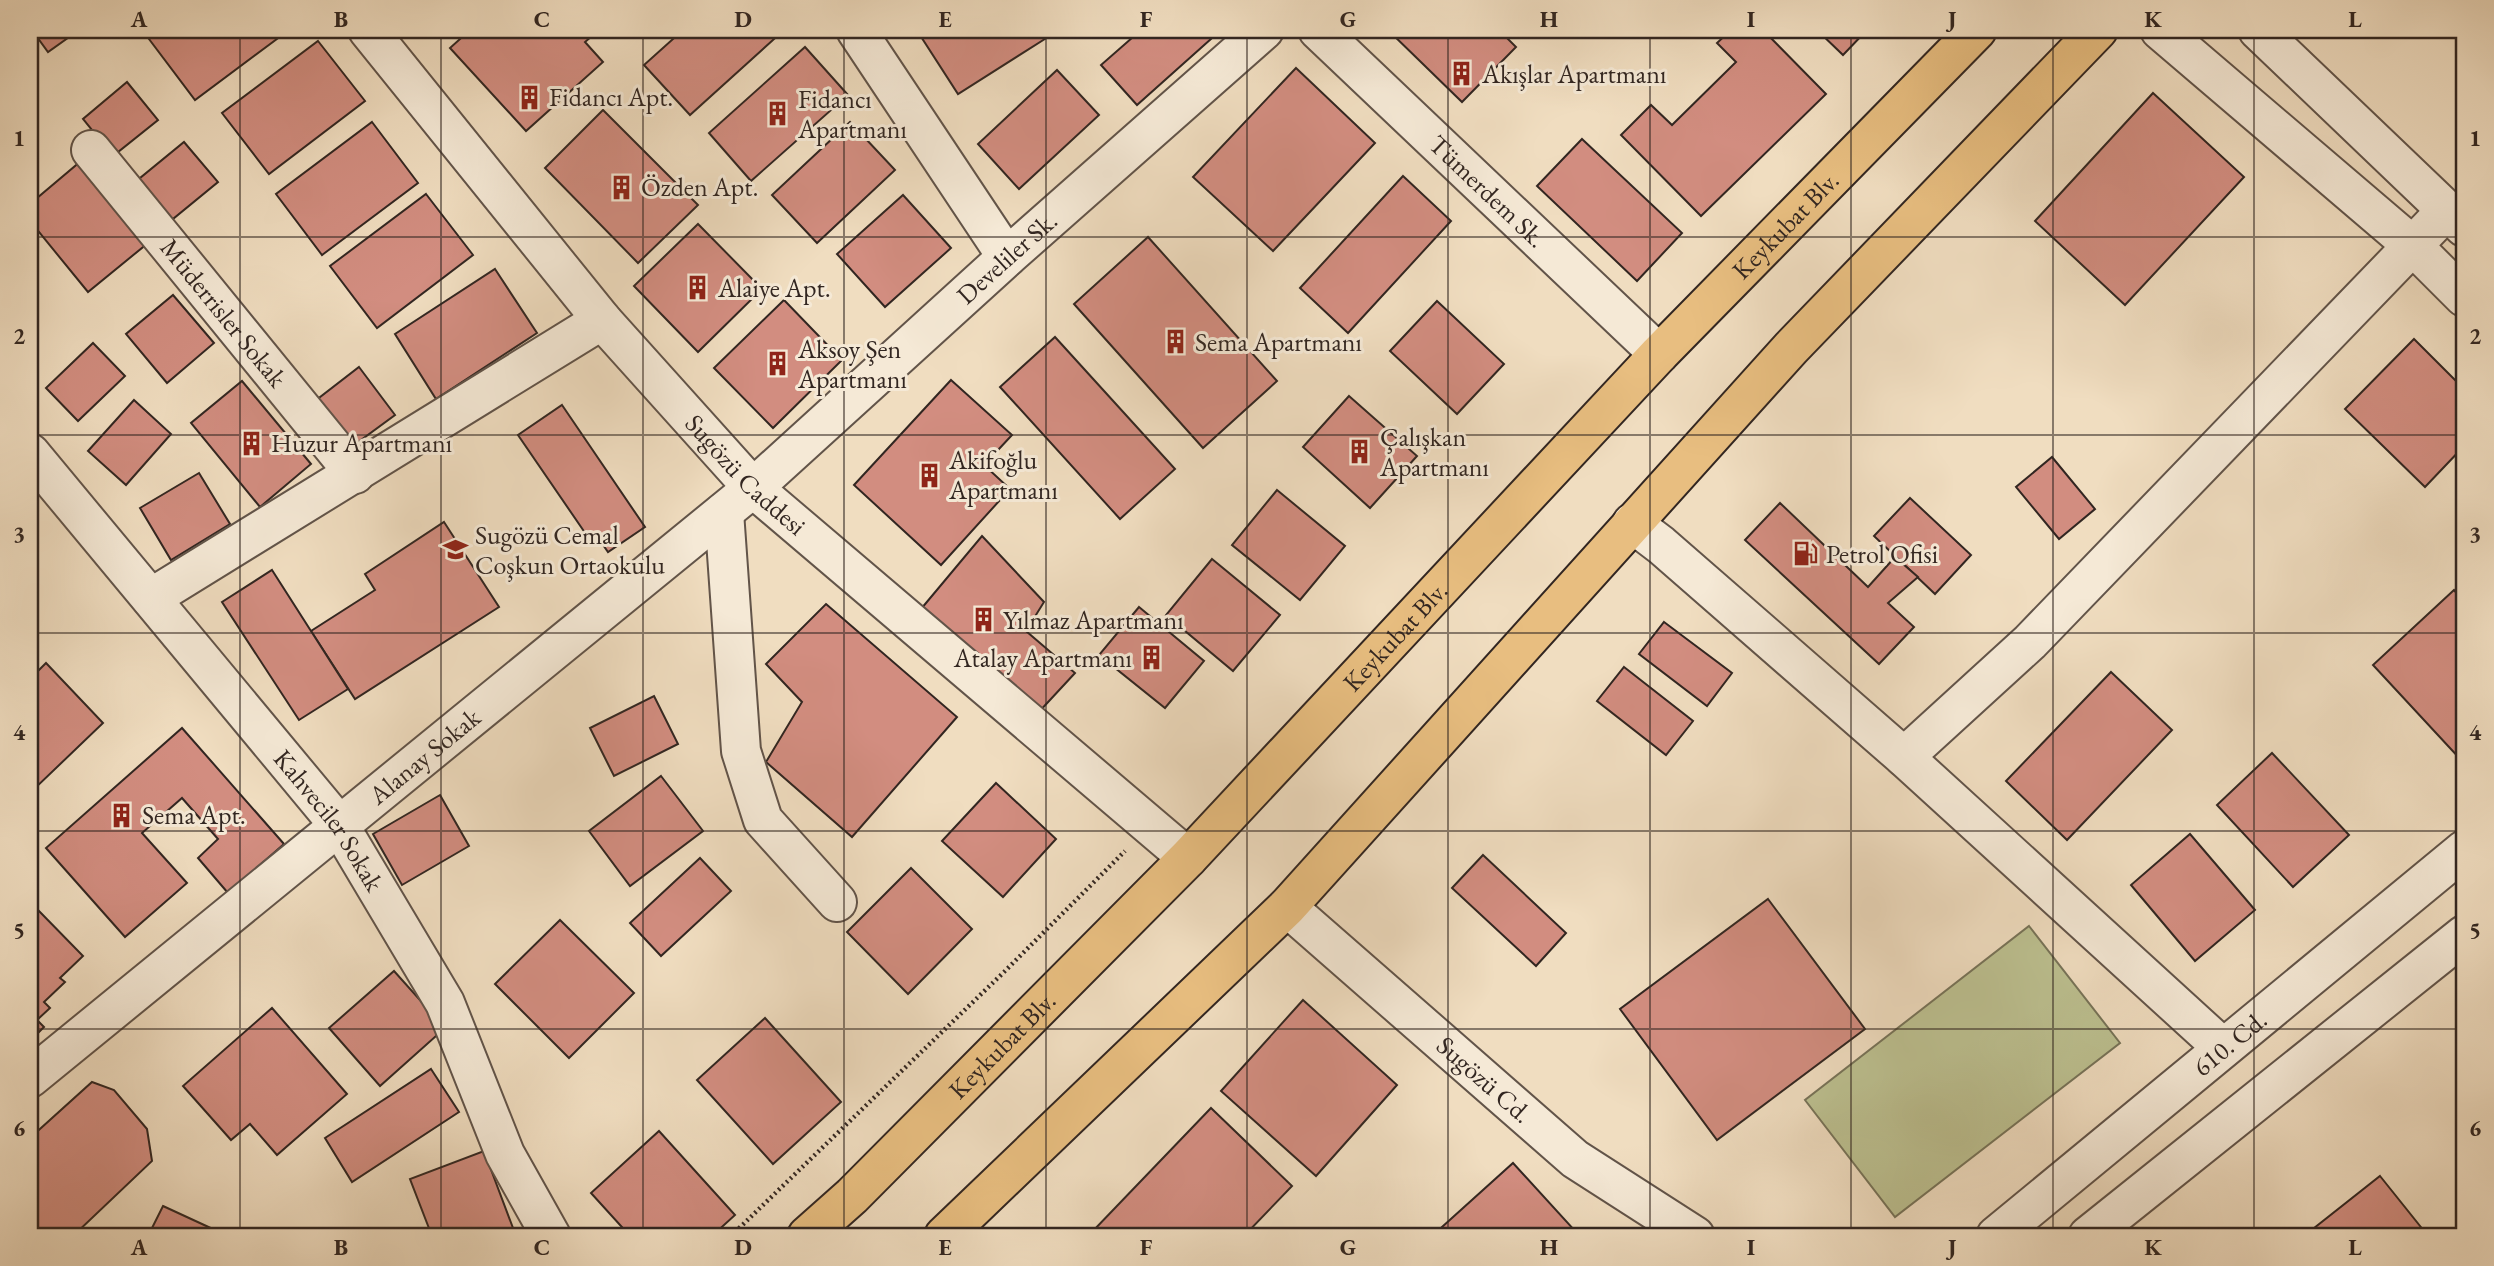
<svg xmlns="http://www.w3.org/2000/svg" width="2494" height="1266" font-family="'EB Garamond',serif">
	<rect width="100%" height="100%" fill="#f0ddc0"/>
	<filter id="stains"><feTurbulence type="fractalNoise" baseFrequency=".00286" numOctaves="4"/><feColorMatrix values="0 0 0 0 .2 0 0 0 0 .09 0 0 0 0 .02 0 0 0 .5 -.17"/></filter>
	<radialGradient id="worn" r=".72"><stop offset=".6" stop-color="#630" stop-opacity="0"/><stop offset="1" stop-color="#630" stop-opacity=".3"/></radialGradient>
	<!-- green -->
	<polygon fill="#bcc090" stroke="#777358" stroke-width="2" points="2029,926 2120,1043 1895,1217 1805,1100"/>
	<!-- building -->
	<g fill="#d28d80" stroke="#322621" stroke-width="2">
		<polygon points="32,30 79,30 48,52"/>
		<polygon points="162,30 289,30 195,100 149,39"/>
		<polygon points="470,30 599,30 585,42 603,62 526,131 450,48"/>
		<polygon points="683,30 784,30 690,115 644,65"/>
		<polygon points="921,30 1044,30 1048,37 958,94 918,32"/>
		<polygon points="1141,30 1221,30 1137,105 1101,65"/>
		<polygon points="1388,30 1499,30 1516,47 1462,102"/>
		<polygon points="1731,30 1763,30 1826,94 1701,216 1621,135 1651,105 1672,125 1736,62 1717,43"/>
		<polygon points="1817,30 1867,30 1843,55"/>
		<polygon points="318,41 365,101 269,174 222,113"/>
		<polygon points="805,47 848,95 751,181 709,133"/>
		<polygon points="1296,68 1375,143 1273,251 1193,177"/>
		<polygon points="1057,70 1099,115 1019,189 978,144"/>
		<polygon points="127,82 158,120 113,156 83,119"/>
		<polygon points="2153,93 2244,177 2125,305 2035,221"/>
		<polygon points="603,110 698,205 638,263 545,168"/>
		<polygon points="372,122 418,183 322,255 276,194"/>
		<polygon points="850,122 895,170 817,243 772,195"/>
		<polygon points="1582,139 1682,233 1637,281 1537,186"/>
		<polygon points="184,142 218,182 168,223 134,183"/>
		<polygon points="81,161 148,243 88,292 30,221 30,204"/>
		<polygon points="1403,176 1451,221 1348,333 1300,288"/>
		<polygon points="426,194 473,255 377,328 330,266"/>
		<polygon points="903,195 951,248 885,307 837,254"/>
		<polygon points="698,224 762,289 698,352 634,286"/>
		<polygon points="1148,237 1277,381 1203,448 1074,304"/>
		<polygon points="495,269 537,333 436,399 395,334"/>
		<polygon points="173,295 214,343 167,383 126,334"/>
		<polygon points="784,300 842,360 773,428 714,368"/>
		<polygon points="1437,301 1504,364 1457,414 1390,351"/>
		<polygon points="1055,337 1175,469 1120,519 1000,387"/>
		<polygon points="2414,339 2464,389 2464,446 2425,487 2345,409"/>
		<polygon points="93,343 125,376 78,421 46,388"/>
		<polygon points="359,367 395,415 350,448 315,401"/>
		<polygon points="951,380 1012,435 984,465 1010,489 941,565 854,485"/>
		<polygon points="242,381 311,464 260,507 191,423"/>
		<polygon points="1349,396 1417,456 1370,508 1303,447"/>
		<polygon points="134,400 171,434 126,485 88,451"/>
		<polygon points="562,405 645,527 608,552 599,539 592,543 518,435"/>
		<polygon points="2052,457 2095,509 2059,539 2016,487"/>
		<polygon points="199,473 230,524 171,560 140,508"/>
		<polygon points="1277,490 1345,546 1300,600 1232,545"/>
		<polygon points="1910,498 1971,555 1935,594 1874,536"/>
		<polygon points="1780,503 1868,587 1895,557 1918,577 1888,603 1914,627 1879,664 1745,540"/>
		<polygon points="444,522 499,607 355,699 311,631 375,590 365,574"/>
		<polygon points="982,536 1044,602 1026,631 1075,673 1037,714 921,609"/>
		<polygon points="1212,559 1280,615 1233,671 1166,615"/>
		<polygon points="272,570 348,689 299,720 222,602"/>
		<polygon points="2454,590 2464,602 2464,759 2462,761 2373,665"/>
		<polygon points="826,604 957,717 852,837 766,762 802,702 766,664"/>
		<polygon points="1139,607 1204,661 1165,708 1099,655"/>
		<polygon points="1664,622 1732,673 1707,706 1639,654"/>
		<polygon points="46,663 103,723 30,793 30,679"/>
		<polygon points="1624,667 1693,721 1666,755 1597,701"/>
		<polygon points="2111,672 2172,730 2067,840 2006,781"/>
		<polygon points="654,696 678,744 614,776 590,728"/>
		<polygon points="182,728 284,844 228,893 198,858 218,839 182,798 142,833 187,883 125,937 46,848"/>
		<polygon points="2272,753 2349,835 2293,887 2217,805"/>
		<polygon points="661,776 703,831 630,886 589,831"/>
		<polygon points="996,783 1056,839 1003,897 942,841"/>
		<polygon points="440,795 469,846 402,885 373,834"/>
		<polygon points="2190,834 2255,910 2195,961 2131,885"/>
		<polygon points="1483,855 1566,933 1536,966 1452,888"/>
		<polygon points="700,858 731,891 661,956 630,923"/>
		<polygon points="911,868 972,929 908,994 847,932"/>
		<polygon points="1768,899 1865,1029 1717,1140 1620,1009"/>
		<polygon points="38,910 83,956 60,978 65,982 44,1002 50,1008 37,1020 44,1027 30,1041 30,918"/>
		<polygon points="560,920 634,993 569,1058 495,984"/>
		<polygon points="394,971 445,1028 380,1086 329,1028"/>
		<polygon points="1303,1000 1397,1085 1316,1176 1221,1091"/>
		<polygon points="272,1008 347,1094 277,1155 250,1124 231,1140 183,1086"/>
		<polygon points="765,1018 841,1102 773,1164 697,1080"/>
		<polygon points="431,1069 459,1112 352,1182 325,1138"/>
		<polygon points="92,1082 114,1090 147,1129 152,1161 73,1236 30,1236 30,1138"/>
		<polygon points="1211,1108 1292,1186 1244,1236 1094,1236 1091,1233"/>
		<polygon points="659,1131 735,1215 712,1236 630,1236 591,1193"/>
		<polygon points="484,1151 516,1236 432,1236 410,1179"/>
		<polygon points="1513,1163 1577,1233 1573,1236 1432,1236"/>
		<polygon points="2380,1176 2428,1236 2304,1236"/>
		<polygon points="163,1206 228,1236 148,1236"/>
	</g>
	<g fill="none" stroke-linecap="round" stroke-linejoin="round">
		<defs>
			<g id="minor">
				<polyline points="856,30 1007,257"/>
				<path id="s1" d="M1318 30 1659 354"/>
				<polyline points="2160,30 2413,246 2464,297"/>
				<polyline points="2258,30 2464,227"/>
				<path id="s2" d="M91 150 355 474"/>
				<path id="s3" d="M30 453 339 825 445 1003 505 1154 551 1236"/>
				<polyline points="724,512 741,751 763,820 837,902"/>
				<polyline points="1632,523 1661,545 1904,757 2223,1048"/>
				<polyline points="151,598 602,320"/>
				<polyline points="1904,757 2030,642 2446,211"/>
				<path id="s4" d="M1287 907 1575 1159 1695 1236"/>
				<path id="s5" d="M30 1078 753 488 1007 257 1264 30"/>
				<path id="s6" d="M1996 1236 2464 850"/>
				<polyline points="2088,1236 2464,935"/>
			</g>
			<g id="tertiary">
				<path id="s7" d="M368 30 602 320 753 488 1188 858"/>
			</g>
			<g id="trunk">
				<path id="s8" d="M807 1236 852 1196 1188 858 1659 354 1977 30"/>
				<polyline points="944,1236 1287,907 1791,348 2098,30"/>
			</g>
		</defs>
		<!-- minor casing -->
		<use href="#minor" stroke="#625449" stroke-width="42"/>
		<!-- tertiary casing -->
		<use href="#tertiary" stroke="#625449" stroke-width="42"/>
		<!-- trunk casing -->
		<use href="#trunk" stroke="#322621" stroke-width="42"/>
		<!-- path -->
		<polyline stroke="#322621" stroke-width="4.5" stroke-dasharray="2 3.5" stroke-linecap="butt" points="731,1236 1004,972 1125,851"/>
		<!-- minor -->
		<use href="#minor" stroke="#f5e9d6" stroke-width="38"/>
		<!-- tertiary -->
		<use href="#tertiary" stroke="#f5e9d6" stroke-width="38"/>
		<!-- trunk -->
		<use href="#trunk" stroke="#e8be80" stroke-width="38"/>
	</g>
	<!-- grid -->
	<path fill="none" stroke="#322621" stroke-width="2" stroke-opacity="0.55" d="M240 30V1236M441 30V1236M643 30V1236M844 30V1236M1046 30V1236M1247 30V1236M1448 30V1236M1650 30V1236M1851 30V1236M2053 30V1236M2254 30V1236M30 237H2464M30 435H2464M30 633H2464M30 831H2464M30 1029H2464"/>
	<!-- icons -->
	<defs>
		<symbol id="building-bare" viewBox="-9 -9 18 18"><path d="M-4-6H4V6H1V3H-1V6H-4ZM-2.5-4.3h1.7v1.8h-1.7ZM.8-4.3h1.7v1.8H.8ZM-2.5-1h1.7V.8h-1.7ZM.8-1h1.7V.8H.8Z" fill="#8f2418" stroke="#f5e9d6" stroke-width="2.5" paint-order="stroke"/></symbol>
		<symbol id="school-bare" viewBox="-9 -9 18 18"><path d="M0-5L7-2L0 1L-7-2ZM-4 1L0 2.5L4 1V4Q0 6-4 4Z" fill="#8f2418" stroke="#f5e9d6" stroke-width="2.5" paint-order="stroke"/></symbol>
		<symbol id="fuel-bare" viewBox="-9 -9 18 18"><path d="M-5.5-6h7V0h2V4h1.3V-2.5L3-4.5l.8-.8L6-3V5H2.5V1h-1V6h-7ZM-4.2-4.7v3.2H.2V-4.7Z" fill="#8f2418" stroke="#f5e9d6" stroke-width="2.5" paint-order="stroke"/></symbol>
	</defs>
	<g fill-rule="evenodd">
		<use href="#building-bare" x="1444" y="56" width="35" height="35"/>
		<use href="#building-bare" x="512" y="80" width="35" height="35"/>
		<use href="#building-bare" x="760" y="96" width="35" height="35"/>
		<use href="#building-bare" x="604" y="170" width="35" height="35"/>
		<use href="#building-bare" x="680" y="270" width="35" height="35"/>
		<use href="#building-bare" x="1158" y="324" width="35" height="35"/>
		<use href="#building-bare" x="760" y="346" width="35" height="35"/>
		<use href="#building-bare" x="234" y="426" width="35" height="35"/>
		<use href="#building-bare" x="1342" y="434" width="35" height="35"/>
		<use href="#building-bare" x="912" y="458" width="35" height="35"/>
		<use href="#school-bare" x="438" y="532" width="35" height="35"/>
		<use href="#fuel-bare" x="1788" y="536" width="35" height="35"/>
		<use href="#building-bare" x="966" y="602" width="35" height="35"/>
		<use href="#building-bare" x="1134" y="640" width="35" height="35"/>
		<use href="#building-bare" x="104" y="798" width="35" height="35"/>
	</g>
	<g text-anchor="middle" stroke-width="6" stroke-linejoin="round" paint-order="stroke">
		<!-- poi labels -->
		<g font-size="26" fill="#322621" stroke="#f5e9d6" text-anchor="start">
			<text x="1482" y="83">Akışlar Apartmanı</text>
			<text x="549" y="106">Fidancı Apt.</text>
			<text x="798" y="108">Fidancı<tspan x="798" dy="30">Apartmanı</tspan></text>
			<text x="641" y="196">Özden Apt.</text>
			<text x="718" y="297">Alaiye Apt.</text>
			<text x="1195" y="351">Sema Apartmanı</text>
			<text x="798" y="358">Aksoy Şen<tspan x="798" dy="30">Apartmanı</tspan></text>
			<text x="1380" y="446">Çalışkan<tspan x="1380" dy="30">Apartmanı</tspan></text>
			<text x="271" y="452">Huzur Apartmanı</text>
			<text x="949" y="469">Akifoğlu<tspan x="949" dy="30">Apartmanı</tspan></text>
			<text x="475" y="544">Sugözü Cemal<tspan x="475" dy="30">Coşkun Ortaokulu</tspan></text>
			<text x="1826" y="563">Petrol Ofisi</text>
			<text x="1003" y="629">Yılmaz Apartmanı</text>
			<text x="1132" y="667" text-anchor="end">Atalay Apartmanı</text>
			<text x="142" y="824">Sema Apt.</text>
		</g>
		<!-- street labels -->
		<g font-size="26" fill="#322621" stroke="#f5e9d6">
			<text dy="9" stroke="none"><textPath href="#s1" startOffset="234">Tümerdem Sk.</textPath></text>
			<text dy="9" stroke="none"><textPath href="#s8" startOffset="1407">Keykubat Blv.</textPath></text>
			<text dy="9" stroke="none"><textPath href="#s5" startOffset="1276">Develiler Sk.</textPath></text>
			<text dy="9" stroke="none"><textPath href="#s2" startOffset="210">Müderrisler Sokak</textPath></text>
			<text dy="9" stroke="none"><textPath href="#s7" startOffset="584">Sugözü Caddesi</textPath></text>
			<text dy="9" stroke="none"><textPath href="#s8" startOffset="840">Keykubat Blv.</textPath></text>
			<text dy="9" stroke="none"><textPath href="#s5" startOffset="509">Alanay Sokak</textPath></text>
			<text dy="9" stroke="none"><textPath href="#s3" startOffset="474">Kahveciler Sokak</textPath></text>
			<text dy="9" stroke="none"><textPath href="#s6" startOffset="303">610. Cd.</textPath></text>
			<text dy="9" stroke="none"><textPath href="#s8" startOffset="273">Keykubat Blv.</textPath></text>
			<text dy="9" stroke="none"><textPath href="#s4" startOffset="262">Sugözü Cd.</textPath></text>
		</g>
	</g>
	<!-- margin -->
	<rect width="2494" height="1266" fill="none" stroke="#f0ddc0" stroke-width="77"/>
	<rect x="38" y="38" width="2418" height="1190" fill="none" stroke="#322621" stroke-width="2.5"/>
	<g font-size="23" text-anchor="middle" font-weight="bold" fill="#322621">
		<text x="139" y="27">A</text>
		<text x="341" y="27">B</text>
		<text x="542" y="27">C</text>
		<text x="743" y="27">D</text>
		<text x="945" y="27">E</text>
		<text x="1146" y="27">F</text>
		<text x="1348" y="27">G</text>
		<text x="1549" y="27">H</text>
		<text x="1751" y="27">I</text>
		<text x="1952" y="27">J</text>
		<text x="2153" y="27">K</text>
		<text x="2355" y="27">L</text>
		<text x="19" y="146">1</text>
		<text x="2475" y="146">1</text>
		<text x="19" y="344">2</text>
		<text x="2475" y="344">2</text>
		<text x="19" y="542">3</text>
		<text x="2475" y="542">3</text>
		<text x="19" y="740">4</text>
		<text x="2475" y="740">4</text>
		<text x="19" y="938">5</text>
		<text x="2475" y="938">5</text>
		<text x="19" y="1136">6</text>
		<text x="2475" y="1136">6</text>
		<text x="139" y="1255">A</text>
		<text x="341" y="1255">B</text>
		<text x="542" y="1255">C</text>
		<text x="743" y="1255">D</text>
		<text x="945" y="1255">E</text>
		<text x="1146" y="1255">F</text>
		<text x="1348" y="1255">G</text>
		<text x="1549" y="1255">H</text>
		<text x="1751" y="1255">I</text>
		<text x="1952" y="1255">J</text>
		<text x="2153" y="1255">K</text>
		<text x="2355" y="1255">L</text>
	</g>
	<rect width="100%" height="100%" filter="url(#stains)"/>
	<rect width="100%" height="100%" fill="url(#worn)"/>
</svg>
